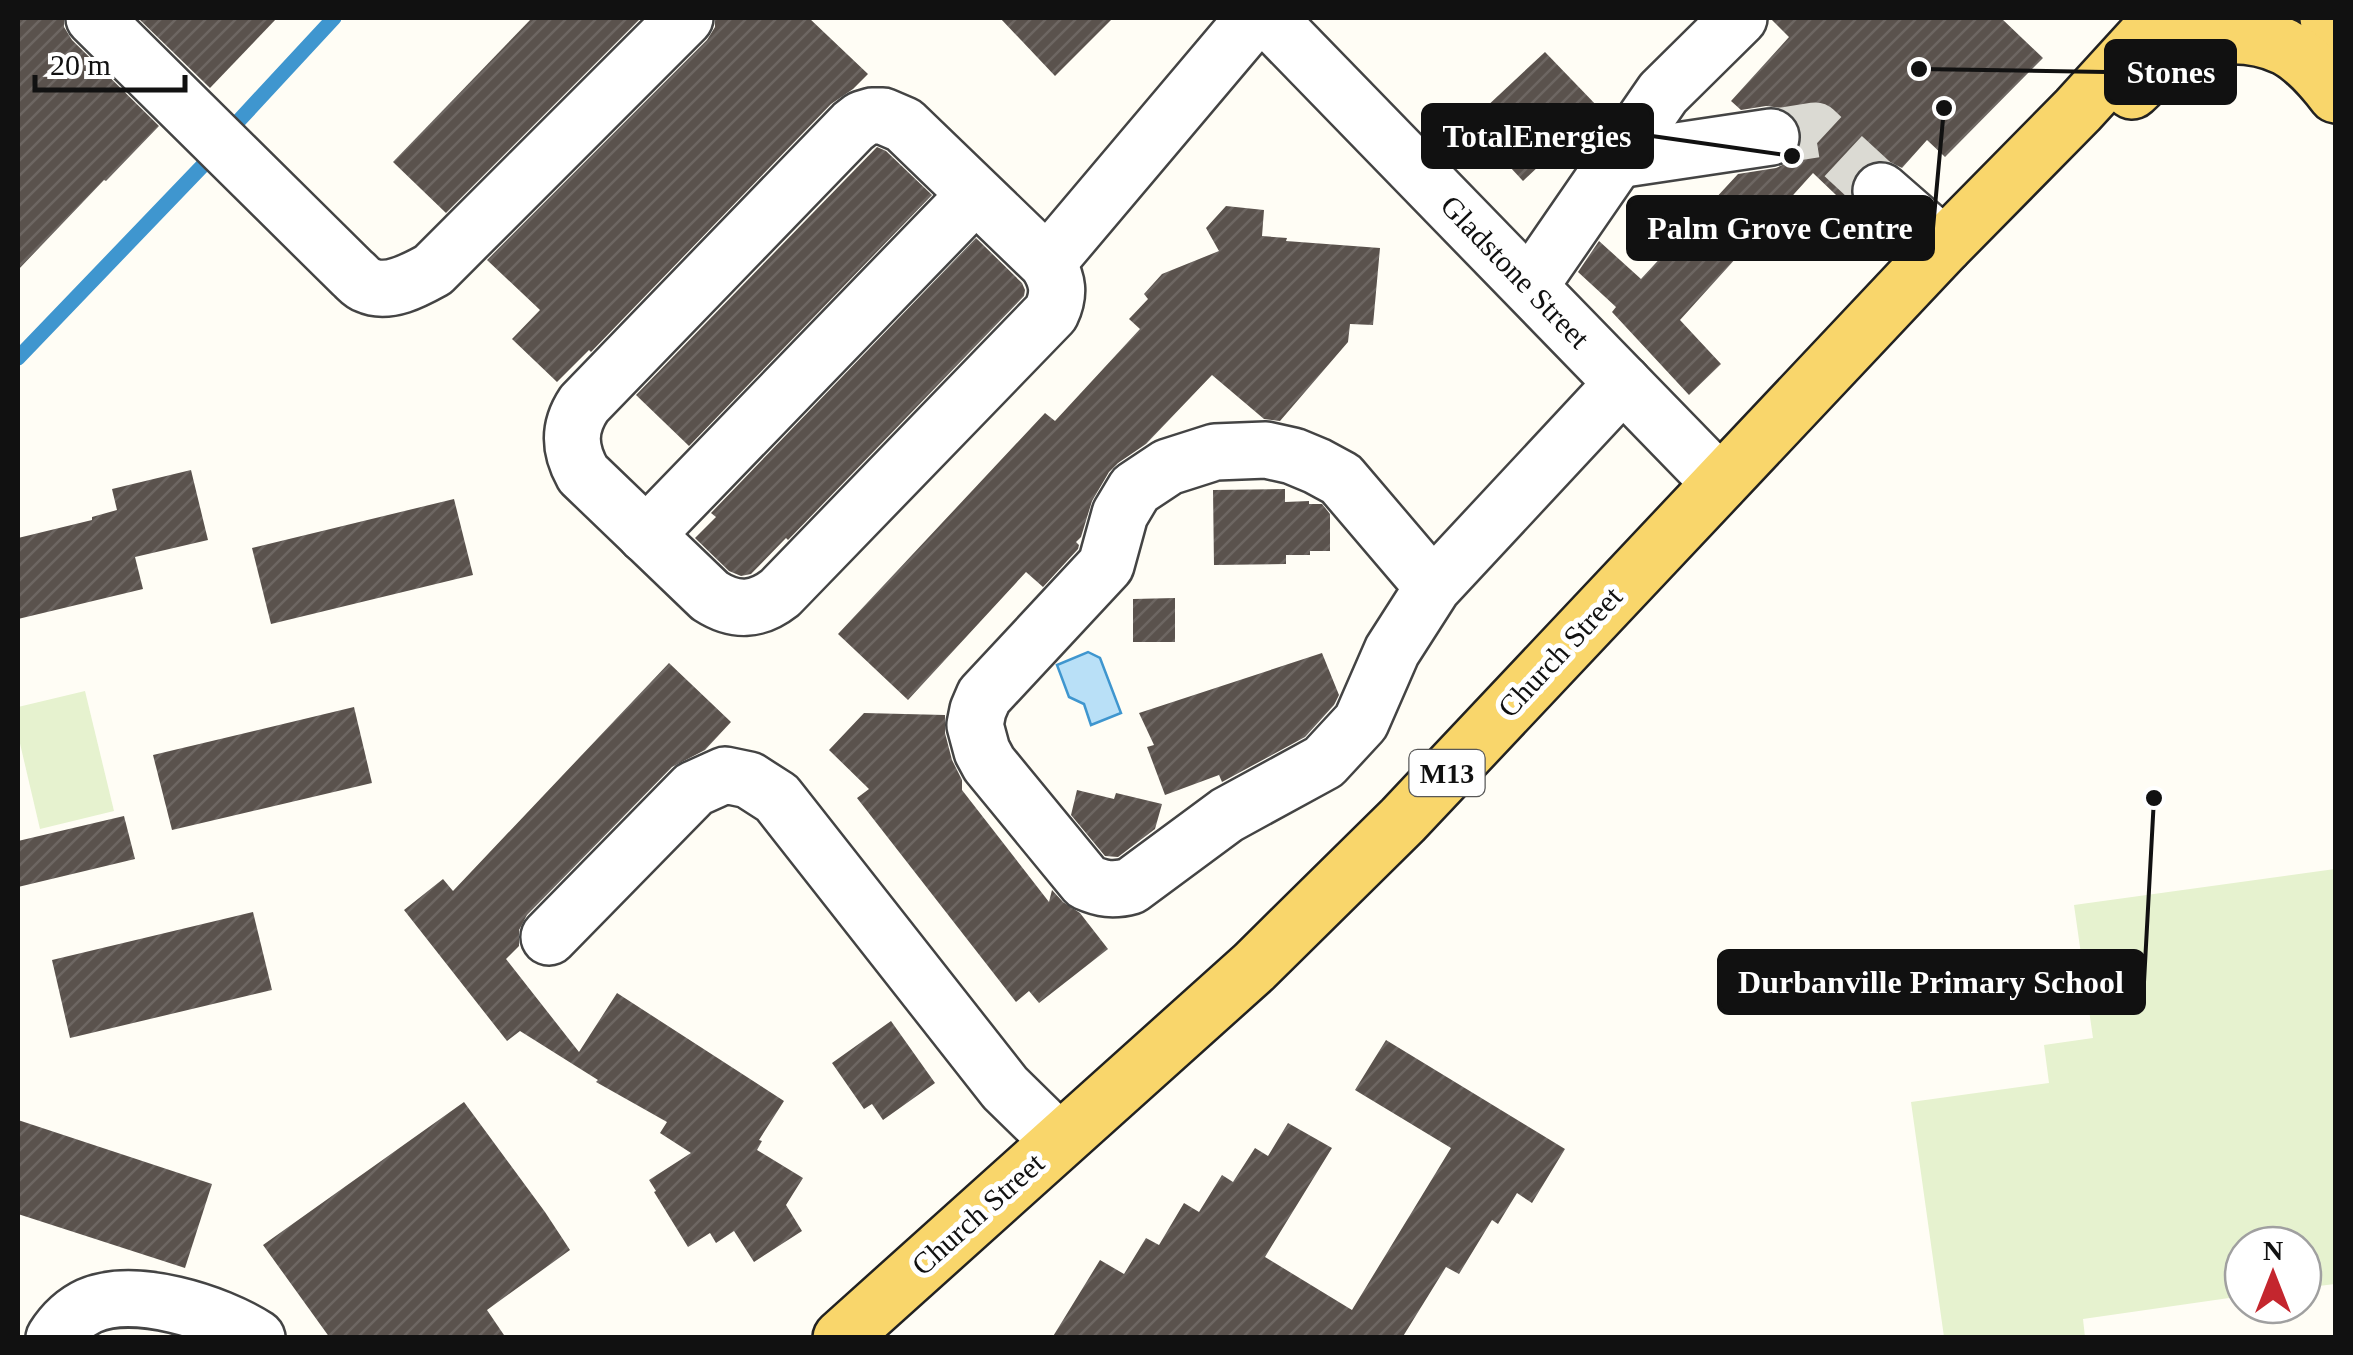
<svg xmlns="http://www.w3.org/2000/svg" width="2353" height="1355" font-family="Georgia,serif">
	<defs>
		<pattern id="building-hatch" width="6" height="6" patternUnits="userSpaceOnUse" patternTransform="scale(2.5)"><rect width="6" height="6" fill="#5a524d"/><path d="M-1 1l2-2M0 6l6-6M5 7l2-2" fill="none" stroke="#6d6662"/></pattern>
	</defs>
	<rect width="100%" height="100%" fill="#fffdf5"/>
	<!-- pitch -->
	<g fill="#e6f2cf">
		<polygon points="85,691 114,811 40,829 18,735 18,707"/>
		<polygon points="2335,869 2335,1284 2303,1288 2303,1245 2243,1245 2243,1296 2083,1319 2085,1337 1944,1337 1911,1102 2049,1083 2044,1045 2093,1038 2074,905"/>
	</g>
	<!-- water -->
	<polygon fill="#b9e0f7" stroke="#3f96cf" stroke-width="2.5" points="1088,652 1100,658 1121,713 1091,725 1084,704 1069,697 1057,665"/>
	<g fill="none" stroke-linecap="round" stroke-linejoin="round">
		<!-- stream -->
		<g stroke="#3f96cf" stroke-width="15">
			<polyline points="232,128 334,18"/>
			<polyline points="18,358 211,157"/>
		</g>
	</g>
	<!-- building -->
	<g fill="url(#building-hatch)">
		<polygon points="18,18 64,18 64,27 72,40 159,126 106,181 104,180 18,270"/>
		<polygon points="138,18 277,18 210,88"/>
		<polygon points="532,18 641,18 446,213 393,162"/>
		<polygon points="715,18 809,18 868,74 853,89 831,104 591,352 589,350 557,382 512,339 540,310 487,260 707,40 715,27"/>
		<polygon points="1000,18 1113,18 1055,76"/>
		<polygon points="1770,18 2001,18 2043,58 1945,157 1927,140 1902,168 1886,160 1870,162 1858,170 1850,186 1851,200 1860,214 1858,216 1813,173 1680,320 1721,364 1689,395 1612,312 1616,307 1578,272 1599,241 1641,279 1738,174 1776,168 1791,161 1800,149 1802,133 1795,117 1782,108 1766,106 1741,110 1731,101 1789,37"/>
		<polygon points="1545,52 1600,109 1523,181 1469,123"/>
		<polygon points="877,147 886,151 932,195 689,446 636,395"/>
		<polygon points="1226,206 1264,210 1262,236 1287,238 1286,241 1380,248 1373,325 1350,324 1348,342 1280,421 1264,419 1212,375 1146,444 1118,463 1109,472 1092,501 1081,537 1076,542 1079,545 1078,549 1043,587 1026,572 908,700 838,634 1045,413 1055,421 1140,329 1129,319 1148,299 1144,294 1162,274 1219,251 1206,228"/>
		<polygon points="976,238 1022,283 1025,290 1024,296 788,540 786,538 751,574 741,576 729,571 695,538 716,517 711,513"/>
		<polygon points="191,470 208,540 135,557 143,589 18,619 18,538 92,520 92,517 117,510 112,489"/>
		<polygon points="1285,489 1285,502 1309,501 1309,504 1322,504 1330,514 1330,551 1310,551 1310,555 1286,555 1286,564 1214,565 1213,490"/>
		<polygon points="454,499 473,575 271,624 252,548"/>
		<polygon points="1175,598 1175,642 1133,642 1133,599"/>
		<polygon points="1322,653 1339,695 1334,705 1305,737 1222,782 1219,775 1165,795 1147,747 1154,745 1139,713"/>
		<polygon points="669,663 731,722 705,750 672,767 527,915 519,930 519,946 506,959 579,1052 617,993 784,1101 759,1140 762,1141 757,1150 803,1178 786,1205 802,1231 754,1262 734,1231 716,1243 710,1233 688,1247 654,1192 656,1191 649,1180 691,1153 660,1133 667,1122 596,1082 598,1080 520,1031 507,1041 404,910 443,879 453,891"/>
		<polygon points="354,707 372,783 172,830 153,755"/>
		<polygon points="864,713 945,715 945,733 952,760 962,780 962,790 1049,902 1052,890 1063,902 1080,913 1108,949 1039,1003 1029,991 1016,1002 857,798 869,789 829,750"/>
		<polygon points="1077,790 1114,799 1116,793 1162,804 1155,829 1118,857 1105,856 1071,815"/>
		<polygon points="124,816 135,859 18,887 18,841"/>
		<polygon points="253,912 272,990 70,1038 52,960"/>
		<polygon points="891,1021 935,1083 883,1120 872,1104 864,1109 832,1063"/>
		<polygon points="1386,1040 1565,1149 1532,1203 1517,1193 1498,1224 1492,1220 1459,1274 1446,1267 1402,1338 1052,1338 1100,1260 1124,1274 1146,1238 1159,1245 1184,1203 1199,1212 1222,1175 1233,1182 1255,1148 1268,1156 1288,1123 1332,1148 1265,1257 1352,1310 1451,1148 1355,1090"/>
		<polygon points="464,1102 545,1212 570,1250 487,1310 506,1338 330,1338 263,1245"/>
		<polygon points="18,1120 212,1184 185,1268 18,1214"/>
	</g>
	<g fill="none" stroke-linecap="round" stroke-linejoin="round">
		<!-- minor-tunnel -->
		<polyline stroke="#dbdad3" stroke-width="55" stroke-dasharray="55 28" stroke-linecap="butt" points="1771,137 1815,130 1881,191"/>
		<defs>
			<g id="minor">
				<path d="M94 18 353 274C358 278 361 283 367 285 388 295 415 280 433 270L685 18"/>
				<polyline points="1268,18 1720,483"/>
				<path d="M872 116H883L904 125 1047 263C1058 280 1060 294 1051 313L780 593C757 611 735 612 710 596L583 474C569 449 568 428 584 404L853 126 862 119Z"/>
				<polyline points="1617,160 1771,137"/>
				<polyline points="1881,191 1944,246"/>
				<polyline points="1047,263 1254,18"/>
				<polyline points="1530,286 1663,93 1739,18"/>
				<polyline points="646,535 975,195"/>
				<path d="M1433 587 1341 479 1317 466 1293 456 1266 450 1215 452 1168 467 1135 489 1120 514 1106 565 984 696 978 710 975 725 982 751 989 764 1086 882C1102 889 1113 891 1131 886L1227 815 1324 762 1361 722 1392 651 1433 587 1623 383"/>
				<polyline points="549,937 694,789 725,775 749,780 777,798 1005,1088 1059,1141"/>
				<path d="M54 1338C63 1324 74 1313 89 1306 134 1286 217 1312 257 1338"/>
			</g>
			<g id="major">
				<polyline points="2328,18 2336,54"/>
				<path d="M2132 91C2147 77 2162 61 2180 50 2209 31 2253 32 2285 47 2306 58 2322 77 2336 95"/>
				<polyline points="841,1338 1254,967 1403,820 1944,246 2078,110 2162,18"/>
			</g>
		</defs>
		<!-- minor casing -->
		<use href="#minor" stroke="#444" stroke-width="60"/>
		<!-- major casing -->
		<use href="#major" stroke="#222" stroke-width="60"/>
		<!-- minor -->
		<use href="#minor" stroke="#fff" stroke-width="55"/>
		<!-- major -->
		<use href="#major" stroke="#f9d66b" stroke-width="55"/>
	</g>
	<g text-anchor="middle" stroke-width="10" stroke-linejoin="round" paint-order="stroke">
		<!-- shield labels -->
		<rect fill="#fff" stroke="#585858" stroke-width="2.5" x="1409.5" y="750" width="75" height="46" rx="8"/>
		<g font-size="28" font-weight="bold" fill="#111">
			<text x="1447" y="783">M13</text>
		</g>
		<!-- street labels -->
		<g font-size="30" fill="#111" stroke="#fff">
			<text transform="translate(1515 272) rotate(46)" y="10">Gladstone Street</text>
			<text transform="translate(1560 652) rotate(-47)" y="10">Church Street</text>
			<text transform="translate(978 1214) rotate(-42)" y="10">Church Street</text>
		</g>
	</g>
	<!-- callouts -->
	<path fill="none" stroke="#111" stroke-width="4" d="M1919 69L2106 72M1792 156L1652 136M1944 108L1933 228M2154 798L2144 982"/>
	<g fill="#111" stroke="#fff" stroke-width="4">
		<circle cx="1919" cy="69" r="10"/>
		<circle cx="1792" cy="156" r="10"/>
		<circle cx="1944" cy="108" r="10"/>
		<circle cx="2154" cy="798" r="10"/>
	</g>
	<g fill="#111" stroke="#111" stroke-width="4">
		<rect x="2106" y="41" width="129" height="62" rx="10"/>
		<rect x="1423" y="105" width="229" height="62" rx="10"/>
		<rect x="1628" y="197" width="305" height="62" rx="10"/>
		<rect x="1719" y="951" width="425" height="62" rx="10"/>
	</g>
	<g font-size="32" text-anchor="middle" font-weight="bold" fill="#fff">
		<text x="2171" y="83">Stones</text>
		<text x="1537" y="147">TotalEnergies</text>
		<text x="1780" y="239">Palm Grove Centre</text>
		<text x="1931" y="993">Durbanville Primary School</text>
	</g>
	<!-- border -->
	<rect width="2353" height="1355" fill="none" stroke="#111111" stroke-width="40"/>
	<!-- north arrow -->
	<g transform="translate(2273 1275)"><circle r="48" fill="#ffffff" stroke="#a0a0a0" stroke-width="2.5"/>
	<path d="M0-8L18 38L0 25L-18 38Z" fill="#c4262e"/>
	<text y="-15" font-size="28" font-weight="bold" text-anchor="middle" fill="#111111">N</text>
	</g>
	<!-- scale -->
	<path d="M35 75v15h150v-15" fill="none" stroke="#111111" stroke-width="5"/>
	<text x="50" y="75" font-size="30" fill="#111111" stroke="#ffffff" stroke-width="8" paint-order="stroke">20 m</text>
</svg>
